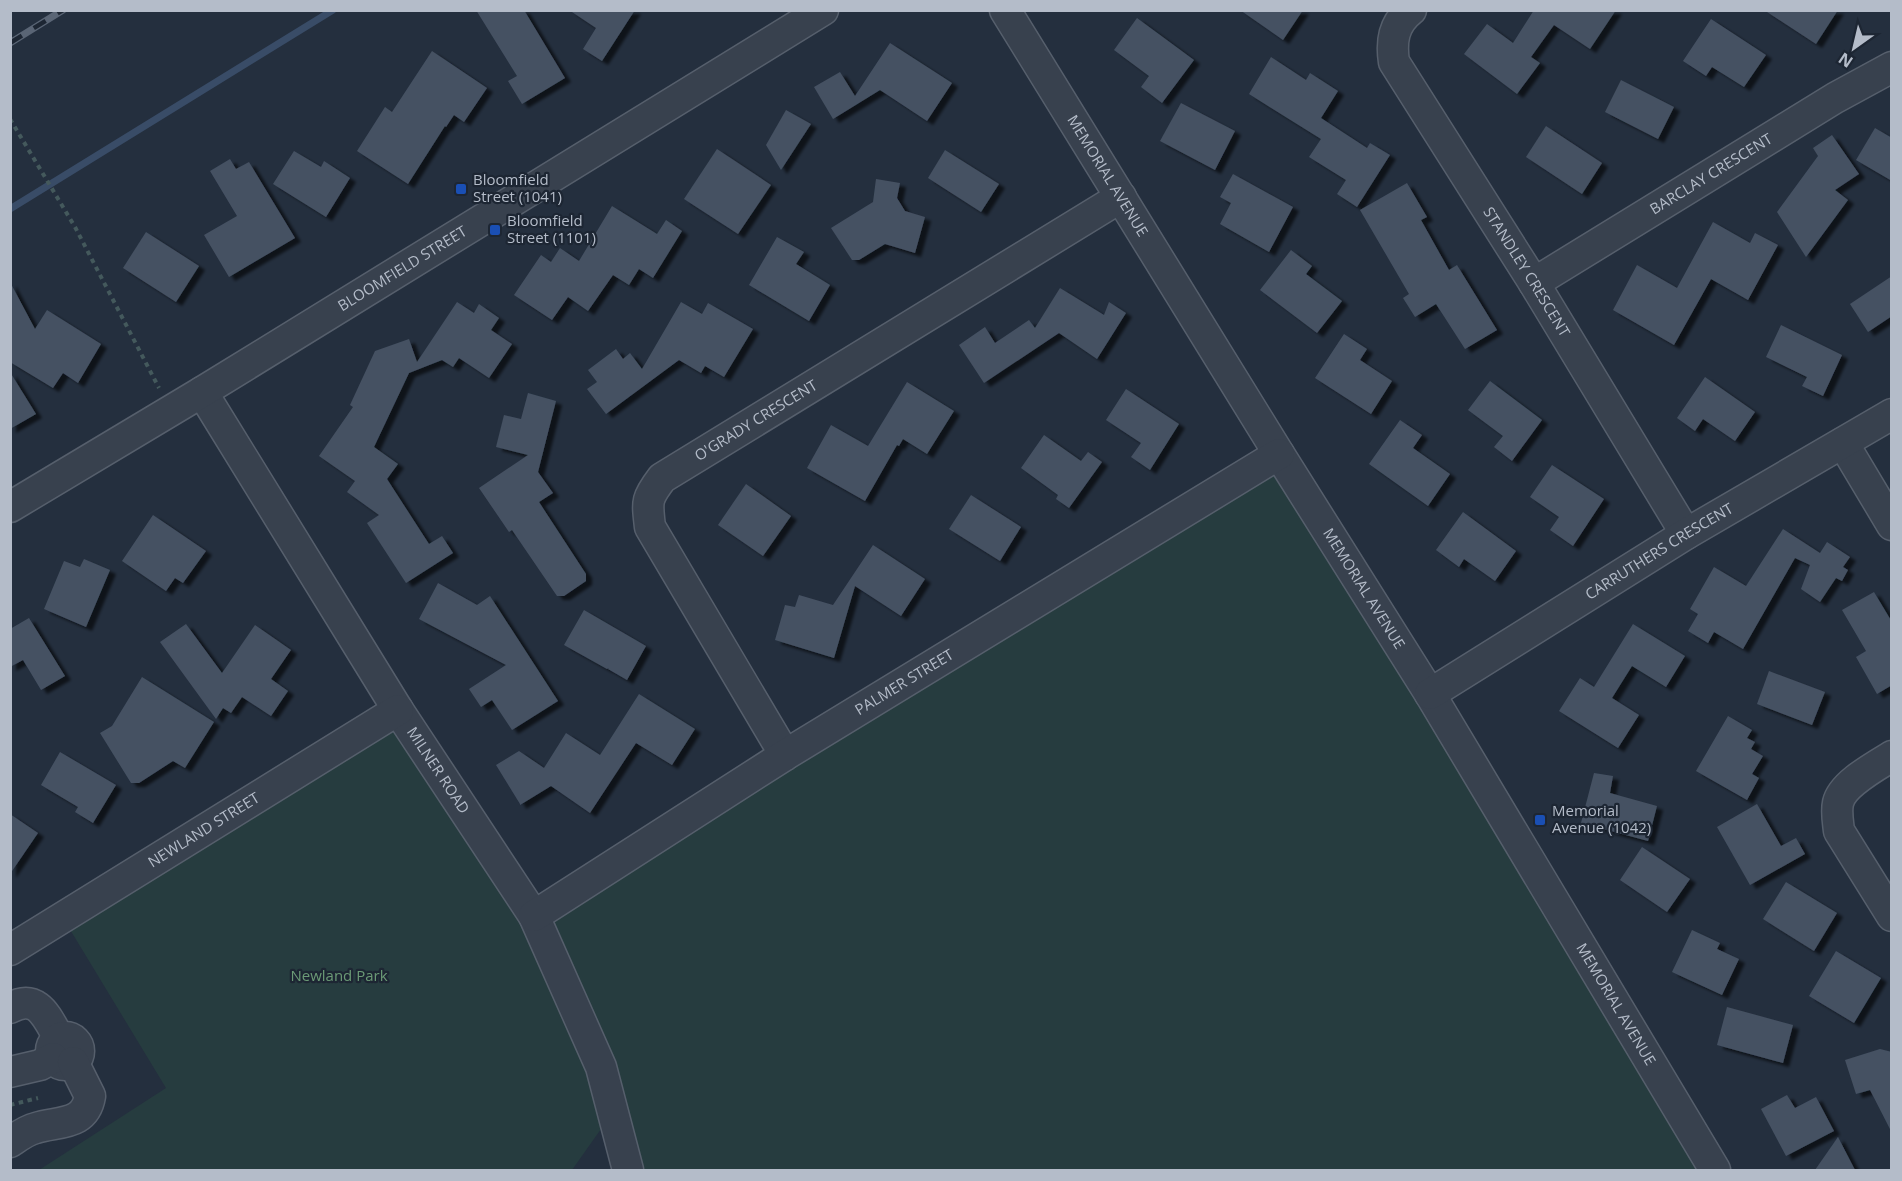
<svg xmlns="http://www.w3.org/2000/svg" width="1902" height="1181" font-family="'Open Sans',sans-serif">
	<defs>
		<filter id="shadow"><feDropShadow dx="6" dy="4" stdDeviation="1.5" flood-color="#0009"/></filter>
	</defs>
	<rect width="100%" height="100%" fill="#242f3e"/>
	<!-- green -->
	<polygon fill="#263c3f" points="1279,454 1715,1170 628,1170 613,1112 572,1170 39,1170 166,1088 63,918 398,710 533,915"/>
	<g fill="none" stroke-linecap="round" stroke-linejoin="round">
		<!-- stream -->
		<polyline stroke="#394c67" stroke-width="7" points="10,209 333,10"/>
	</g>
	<!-- building -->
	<g fill="#455162" filter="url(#shadow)">
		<polygon points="476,10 524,10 565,78 522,104 508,81 517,76"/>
		<polygon points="569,10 635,10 602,61 583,49 596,28"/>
		<polygon points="1240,10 1303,10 1283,40"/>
		<polygon points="1534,10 1616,10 1590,49 1554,25 1531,57 1540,63 1517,94 1464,54 1487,24 1513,43"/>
		<polygon points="1764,10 1838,10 1816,44"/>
		<polygon points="1137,18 1194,60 1162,103 1141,87 1149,76 1114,50"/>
		<polygon points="1711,19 1766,55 1744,87 1712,67 1706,76 1683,61"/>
		<polygon points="890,43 952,83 927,121 880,90 833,119 814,87 840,72 855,96"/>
		<polygon points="432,51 487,88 464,122 454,115 446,127 445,126 408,184 357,151 385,107 392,112"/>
		<polygon points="1271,57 1306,80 1310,73 1338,91 1321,118 1367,148 1370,143 1390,155 1357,207 1337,194 1346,180 1309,157 1321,139 1249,94"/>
		<polygon points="1621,80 1674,107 1658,139 1605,112"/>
		<polygon points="1181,103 1235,131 1215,170 1160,141"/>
		<polygon points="786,110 811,124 781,170 766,145"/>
		<polygon points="1546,126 1602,163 1582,194 1526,157"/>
		<polygon points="1875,128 1892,138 1892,181 1856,160"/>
		<polygon points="1832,135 1859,174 1835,190 1848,200 1806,257 1777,212 1818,156 1813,148"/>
		<polygon points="717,149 771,185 738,234 684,199"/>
		<polygon points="945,150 999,184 981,212 928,178"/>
		<polygon points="294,151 321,167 324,161 350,178 326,217 273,184"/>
		<polygon points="230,159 236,169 249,162 295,238 229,277 204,235 237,216 210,171"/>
		<polygon points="1233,174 1293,207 1269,252 1220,224 1231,203 1220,197"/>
		<polygon points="876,179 900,183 897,198 905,211 925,217 915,253 885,244 859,260 852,260 831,228 873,202"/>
		<polygon points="1407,183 1427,217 1421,220 1449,270 1457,265 1497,330 1465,349 1436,304 1415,317 1403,298 1409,294 1360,210"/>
		<polygon points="612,206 657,234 666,220 682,231 653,278 639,269 629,285 613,275 588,311 568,297 552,320 514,295 541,255 551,262 560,248 579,261"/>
		<polygon points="1713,222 1750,243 1755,233 1778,245 1748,300 1711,279 1674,345 1613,310 1637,265 1677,288"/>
		<polygon points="146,232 199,266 176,302 123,268"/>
		<polygon points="777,237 804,252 796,264 830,285 809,321 749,285"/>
		<polygon points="1291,250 1312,266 1306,274 1342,301 1317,333 1260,290"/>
		<polygon points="1892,276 1892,316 1868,332 1850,304"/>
		<polygon points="10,282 35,329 47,310 101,344 78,383 63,373 53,388 10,362"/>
		<polygon points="1060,288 1104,315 1109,302 1126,313 1097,359 1059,333 984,383 959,345 985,327 995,343 1029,320 1035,328"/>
		<polygon points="457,302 474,313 479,304 499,318 491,330 512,344 489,378 459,358 453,367 442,360 409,373 374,447 398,464 387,479 429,544 442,536 453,553 406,583 367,523 379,515 347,492 355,481 319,456 353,407 350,405 375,351 409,339 417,362"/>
		<polygon points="681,302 702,314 708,303 753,329 724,377 705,366 701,373 679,360 606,414 587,389 597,382 588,370 616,349 623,359 630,353 642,369"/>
		<polygon points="1781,325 1842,355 1823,396 1802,386 1807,377 1766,357"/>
		<polygon points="1344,334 1367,349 1360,360 1392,381 1371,414 1315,378"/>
		<polygon points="10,372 36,414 10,429"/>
		<polygon points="1705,377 1755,412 1735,441 1703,419 1695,431 1677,418"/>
		<polygon points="1490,381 1542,420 1512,461 1494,447 1503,436 1468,410"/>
		<polygon points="907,382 954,411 927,454 903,439 899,446 897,445 865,501 807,468 831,425 868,446"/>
		<polygon points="1126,389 1179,424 1150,470 1131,457 1141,443 1106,420"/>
		<polygon points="528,393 556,401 538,472 553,493 539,502 586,574 586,581 564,596 557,596 512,530 509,532 479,488 528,455 496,447 504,415 521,419"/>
		<polygon points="1400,420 1422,435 1413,448 1450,474 1428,506 1369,464"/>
		<polygon points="1044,435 1081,461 1088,452 1102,462 1069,508 1056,499 1058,495 1021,468"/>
		<polygon points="1552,465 1604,499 1573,546 1550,530 1559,517 1530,497"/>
		<polygon points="746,484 791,516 763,556 718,525"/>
		<polygon points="971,495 1021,527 1000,561 949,529"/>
		<polygon points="1463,512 1516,551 1495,581 1464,559 1459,567 1436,550"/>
		<polygon points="153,515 206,551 183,583 175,578 166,591 122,561"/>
		<polygon points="1783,529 1820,553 1827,542 1850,557 1843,567 1848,570 1842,581 1836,578 1820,602 1801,589 1810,565 1795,558 1743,649 1714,632 1708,643 1688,631 1698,614 1690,609 1714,567 1746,586"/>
		<polygon points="873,545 925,579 901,616 855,586 834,658 775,640 785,605 795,607 799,595 833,605"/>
		<polygon points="84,559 110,570 86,627 44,609 64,561 80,567"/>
		<polygon points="438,583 477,605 490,596 558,701 512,730 492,700 481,707 469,689 506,665 419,619"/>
		<polygon points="1874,592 1892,622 1892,685 1877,694 1856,657 1866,651 1842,610"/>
		<polygon points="584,610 646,646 627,680 608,669 609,668 607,669 564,645"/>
		<polygon points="29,618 65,676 41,690 23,660 10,667 10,629"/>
		<polygon points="186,624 222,673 255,625 291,650 271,679 288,691 271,716 242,697 231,713 223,708 216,719 160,642"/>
		<polygon points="1633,624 1685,656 1666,687 1632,666 1612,698 1639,715 1618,748 1559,711 1580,678 1594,687"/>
		<polygon points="1769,671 1825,692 1812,725 1757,704"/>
		<polygon points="142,677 214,722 185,768 173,761 139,783 131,783 100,733 112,726"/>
		<polygon points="639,694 695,729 672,765 636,743 590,813 551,786 520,805 520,804 496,765 519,751 544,768 566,733 600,755"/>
		<polygon points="1728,716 1752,730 1747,738 1755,742 1751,749 1763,756 1752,774 1759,778 1747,800 1696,771"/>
		<polygon points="60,752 116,785 93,823 75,812 78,807 41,785"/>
		<polygon points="1594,773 1613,776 1610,793 1657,806 1648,841 1581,823"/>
		<polygon points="1757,804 1781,846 1796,838 1805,854 1750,885 1717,827"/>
		<polygon points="10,814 38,833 10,874"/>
		<polygon points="1642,847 1690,879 1667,912 1620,880"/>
		<polygon points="1786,882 1837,913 1814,951 1763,919"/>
		<polygon points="1692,930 1720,943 1717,949 1739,959 1722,995 1672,972"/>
		<polygon points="1836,951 1881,978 1854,1023 1809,996"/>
		<polygon points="1727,1007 1793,1025 1783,1063 1717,1045"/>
		<polygon points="1880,1049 1892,1052 1892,1133 1870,1090 1856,1094 1845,1060"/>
		<polygon points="1787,1095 1795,1108 1816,1097 1834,1131 1786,1156 1761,1109"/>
		<polygon points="1838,1137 1855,1170 1815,1170"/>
	</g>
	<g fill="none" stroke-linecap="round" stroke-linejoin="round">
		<defs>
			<g id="minor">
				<path id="s1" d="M1005 10 1279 454 1430 694 1715 1170"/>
				<path id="s2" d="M1411 10C1393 24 1391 42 1394 62L1534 283 1686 534"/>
				<path id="s3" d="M1534 283 1835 98 1892 67"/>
				<path id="s4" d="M202 392 398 710 534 916 601 1067 628 1170"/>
				<polyline points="1843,443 1892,525"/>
				<path id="s5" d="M10 507 202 392 823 10"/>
				<path id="s6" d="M1430 694 1686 534 1892 414"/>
				<path id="s7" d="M785 755 650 527C647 501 646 499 662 478L1121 197"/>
				<path d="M1892 756C1876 766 1842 784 1838 803 1836 812 1838 822 1839 831L1892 916"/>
				<path id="s8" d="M534 916 785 755 1279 454"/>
				<path id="s9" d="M10 950 398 710"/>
				<path d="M10 1008C38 992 47 1018 59 1038"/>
				<circle cx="65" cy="1051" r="14"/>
				<polyline points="10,1072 40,1065 53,1058"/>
				<path d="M10 1142C19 1136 27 1130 36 1128 59 1121 85 1126 90 1096L73 1062"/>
			</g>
		</defs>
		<!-- minor casing -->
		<use href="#minor" stroke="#565f6c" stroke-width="33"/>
		<!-- path -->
		<g stroke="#44595c" stroke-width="4" stroke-dasharray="4.5 4.5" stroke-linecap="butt">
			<polyline points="10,119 75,227 159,388"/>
			<polyline points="10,1105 38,1098"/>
		</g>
		<!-- minor -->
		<use href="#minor" stroke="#38414e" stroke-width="30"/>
		<defs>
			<polyline id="rail" points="10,43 63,10"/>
		</defs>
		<!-- rail casing -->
		<use href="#rail" stroke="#5a6575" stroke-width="7"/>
		<!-- rail -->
		<use href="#rail" stroke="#1d2633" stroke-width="4.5" stroke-dasharray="14" stroke-linecap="butt"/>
	</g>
	<!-- markers -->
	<g fill="#1a4fb4" stroke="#1d2633" stroke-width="2">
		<rect x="455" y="183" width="12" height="12" rx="3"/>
		<rect x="489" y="224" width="12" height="12" rx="3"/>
		<rect x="1534" y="814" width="12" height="12" rx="3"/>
	</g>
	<g text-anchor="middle" stroke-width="4.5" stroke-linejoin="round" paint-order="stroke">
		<!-- street labels -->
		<g font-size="15" fill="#b4bcc9" stroke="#1d2633">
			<text dy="5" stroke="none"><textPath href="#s3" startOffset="208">BARCLAY CRESCENT</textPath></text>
			<text dy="5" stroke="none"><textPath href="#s1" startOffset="195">MEMORIAL AVENUE</textPath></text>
			<text dy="5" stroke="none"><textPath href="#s5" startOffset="459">BLOOMFIELD STREET</textPath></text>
			<text dy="5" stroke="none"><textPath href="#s2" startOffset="306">STANDLEY CRESCENT</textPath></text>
			<text dy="5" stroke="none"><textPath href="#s7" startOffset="428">O'GRADY CRESCENT</textPath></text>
			<text dy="5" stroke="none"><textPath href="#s6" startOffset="270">CARRUTHERS CRESCENT</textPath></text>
			<text dy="5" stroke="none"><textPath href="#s1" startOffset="681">MEMORIAL AVENUE</textPath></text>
			<text dy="5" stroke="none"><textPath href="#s8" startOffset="438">PALMER STREET</textPath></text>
			<text dy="5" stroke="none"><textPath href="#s4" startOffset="446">MILNER ROAD</textPath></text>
			<text dy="5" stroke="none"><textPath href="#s9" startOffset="228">NEWLAND STREET</textPath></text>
			<text dy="5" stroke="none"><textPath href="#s1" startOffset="1167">MEMORIAL AVENUE</textPath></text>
		</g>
		<!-- poi labels -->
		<g font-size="15" fill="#b4bcc9" stroke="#1d2633" text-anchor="start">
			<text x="473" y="185">Bloomfield<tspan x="473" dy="17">Street (1041)</tspan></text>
			<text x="507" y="226">Bloomfield<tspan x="507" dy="17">Street (1101)</tspan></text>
			<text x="1552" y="816">Memorial<tspan x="1552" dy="17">Avenue (1042)</tspan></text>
		</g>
		<!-- park labels -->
		<g font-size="15" fill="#6b9a76" stroke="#1d2633">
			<text x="339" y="981">Newland Park</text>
		</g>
	</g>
	<!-- border -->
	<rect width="1902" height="1181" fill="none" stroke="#b4bcc9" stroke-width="24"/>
	<!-- north arrow -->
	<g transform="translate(1854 48) rotate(214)" stroke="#1d2633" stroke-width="4.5" paint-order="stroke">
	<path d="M0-4.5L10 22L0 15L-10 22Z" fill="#b4bcc9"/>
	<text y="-9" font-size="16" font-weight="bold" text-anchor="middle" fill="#b4bcc9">N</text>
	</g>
</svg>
